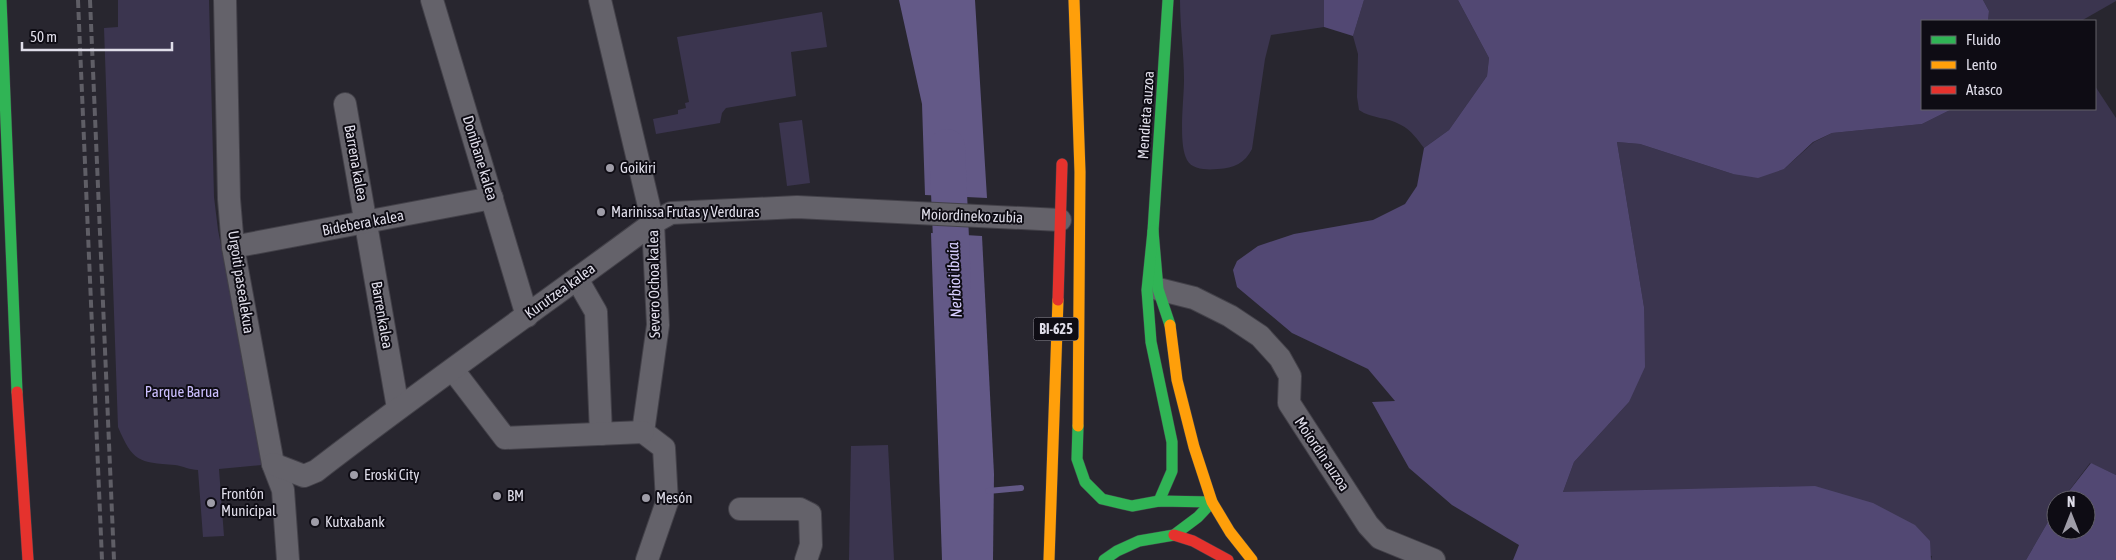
<svg xmlns="http://www.w3.org/2000/svg" width="2116" height="560" font-family="'Asap Condensed',sans-serif">
	<rect width="100%" height="100%" fill="#28262f"/>
	<!-- green -->
	<g fill="#3b354f">
		<path d="M118 0H209L214 197 218 230 257 430 262 465 219 469 224 536 203 537 198 470C190 470 183 466 175 465 138 462 133 462 118 427L104 28 118 27Z"/>
		<path d="M1180 0H1324V27L1271 35 1265 59 1252 149C1245 163 1234 168 1218 169 1208 170 1192 170 1187 160 1178 144 1184 100 1184 80 1184 54 1180 27 1180 0Z"/>
		<path d="M1364 0H1458L1489 58 1487 76 1449 130 1424 148C1418 140 1411 130 1401 125 1388 117 1372 119 1359 110L1357 97 1358 54 1353 36Z"/>
		<polygon points="1983,0 2116,0 2116,1 2081,21 1988,21 1989,11"/>
		<polygon points="822,12 827,47 791,52 796,96 726,108 722,113 720,123 656,134 653,119 678,114 678,110 686,108 685,103 689,102 677,37"/>
		<polygon points="2095,86 2116,118 2116,475 2090,463 2062,500 2056,500 2056,508 2026,560 1931,560 1932,556 1563,492 1574,462 1629,402 1644,307 1617,142 1640,144 1733,174 1784,169 1814,142 1832,133 1922,124 1952,109 2095,109"/>
		<polygon points="802,120 810,183 787,186 779,123"/>
		<polygon points="888,445 894,560 849,560 851,446"/>
	</g>
	<!-- forest -->
	<g fill="#524873">
		<polygon points="1324,0 1364,0 1353,36 1324,27"/>
		<polygon points="1458,0 1983,0 1989,11 1988,21 1922,21 1922,109 1952,109 1922,124 1832,133 1813,142 1784,169 1758,178 1733,174 1640,144 1617,142 1644,307 1645,367 1629,402 1574,462 1563,492 1815,486 1873,503 1915,525 1930,541 1931,560 1513,560 1519,545 1452,505 1409,468 1372,402 1395,401 1368,369 1292,333 1237,287 1233,270 1237,261 1258,246 1294,234 1373,220 1405,204 1417,186 1424,148 1449,130 1487,76 1489,58"/>
		<polygon points="2091,463 2116,475 2116,560 2026,560 2056,508 2056,530 2086,530 2086,500 2062,500"/>
	</g>
	<!-- water -->
	<g fill="#635987">
		<polygon points="899,0 975,0 987,198 925,195 922,104"/>
		<polygon points="931,233 982,236 994,474 993,560 942,560"/>
	</g>
	<g fill="none" stroke-linecap="round" stroke-linejoin="round">
		<!-- stream -->
		<polyline stroke="#635987" stroke-width="6" points="988,491 1021,488"/>
		<!-- river -->
		<polyline stroke="#635987" stroke-width="36" points="947,147 953,284"/>
		<defs>
			<g id="street">
				<polyline points="225,0 229,199 233,247 273,464 283,490 288,560"/>
				<polyline points="432,0 527,316"/>
				<polyline points="600,0 653,223 658,325 643,432 664,448 667,502 647,560"/>
				<polyline points="345,104 398,408"/>
				<polyline points="233,247 492,198"/>
				<polyline points="577,279 596,312 601,434"/>
				<polyline points="1158,289 1194,298 1230,316 1260,336 1280,358 1290,376 1289,403 1368,525 1380,538 1434,560"/>
				<polyline points="453,370 505,438 643,432"/>
				<path d="M273 464 304 476 316 471C426 386 541 306 653 223L671 213 797 207 1060 220"/>
				<polyline points="740,509 800,509 810,514 811,545 806,560"/>
			</g>
			<g id="fast">
				<polyline points="1,0 17,392"/>
				<polyline points="1168,0 1153,231 1158,289 1170,325"/>
				<polyline points="1153,231 1147,290 1151,342 1172,442 1172,471 1159,501"/>
				<polyline points="1078,426 1077,459 1085,482 1102,499 1132,506 1159,501 1212,502"/>
				<polyline points="1104,560 1117,551 1139,541 1174,535 1198,517 1212,502"/>
			</g>
			<g id="slow">
				<polyline points="1074,0 1080,172 1078,426"/>
				<polyline points="1170,325 1177,380 1194,447 1212,502 1230,532 1252,560"/>
				<polyline points="1049,560 1058,300"/>
			</g>
			<g id="jam">
				<polyline points="1058,300 1062,164"/>
				<polyline points="17,392 28,560"/>
				<polyline points="1174,535 1193,541 1228,560"/>
			</g>
		</defs>
		<!-- street casing -->
		<use href="#street" stroke="#434149" stroke-width="24"/>
		<!-- fast casing -->
		<use href="#fast" stroke="#434149" stroke-width="12"/>
		<!-- slow casing -->
		<use href="#slow" stroke="#434149" stroke-width="12"/>
		<!-- jam casing -->
		<use href="#jam" stroke="#434149" stroke-width="12"/>
		<!-- street -->
		<use href="#street" stroke="#64626a" stroke-width="22"/>
		<!-- fast -->
		<use href="#fast" stroke="#30b455" stroke-width="11"/>
		<!-- slow -->
		<use href="#slow" stroke="#ff9f0a" stroke-width="11"/>
		<!-- jam -->
		<use href="#jam" stroke="#e5322d" stroke-width="11"/>
		<!-- rail -->
		<g stroke="#5f5e66" stroke-width="4" stroke-dasharray="8 4" stroke-linecap="butt">
			<polyline points="78,0 102,560"/>
			<polyline points="90,0 114,560"/>
		</g>
	</g>
	<!-- markers -->
	<g fill="#9f9da8" stroke="#0e0c14" stroke-width="2">
		<circle cx="610" cy="168" r="5"/>
		<circle cx="601" cy="212" r="5"/>
		<circle cx="354" cy="475" r="5"/>
		<circle cx="497" cy="496" r="5"/>
		<circle cx="646" cy="498" r="5"/>
		<circle cx="211" cy="503" r="5"/>
		<circle cx="315" cy="522" r="5"/>
	</g>
	<g text-anchor="middle" stroke-width="4" stroke-linejoin="round" paint-order="stroke">
		<!-- shield labels -->
		<rect fill="#0e0c14" stroke="#a09ea9" stroke-width="1" x="1033.5" y="317.5" width="45" height="23" rx="4"/>
		<g font-size="14" font-weight="bold" fill="#dfdde9">
			<text x="1056" y="334">BI-625</text>
		</g>
		<!-- street labels -->
		<g font-size="15" fill="#dfdde9" stroke="#0e0c14">
			<text transform="translate(1146 115) rotate(-86)" y="5">Mendieta auzoa</text>
			<text transform="translate(480 158) rotate(73)" y="5">Donibane kalea</text>
			<text transform="translate(356 163) rotate(80)" y="5">Barrena kalea</text>
			<text transform="translate(972 216) rotate(2)" y="5">Moiordineko zubia</text>
			<text transform="translate(363 223) rotate(-11)" y="5">Bidebera kalea</text>
			<text transform="translate(241 282) rotate(81)" y="5">Urgoiti pasealekua</text>
			<text transform="translate(654 284) rotate(-91)" y="5">Severo Ochoa kalea</text>
			<text transform="translate(560 291) rotate(-36)" y="5">Kurutzea kalea</text>
			<text transform="translate(382 315) rotate(80)" y="5">Barrenkalea</text>
			<text transform="translate(1322 454) rotate(56)" y="5">Moiordin auzoa</text>
		</g>
		<!-- poi labels -->
		<g font-size="15" fill="#dfdde9" stroke="#0e0c14" text-anchor="start">
			<text x="620" y="173">Goikiri</text>
			<text x="611" y="217">Marinissa Frutas y Verduras</text>
			<text x="364" y="480">Eroski City</text>
			<text x="221" y="499">Frontón<tspan x="221" dy="17">Municipal</tspan></text>
			<text x="507" y="501">BM</text>
			<text x="656" y="503">Mesón</text>
			<text x="325" y="527">Kutxabank</text>
		</g>
		<!-- park labels -->
		<g font-size="15" fill="#ccbffe" stroke="#0e0c14">
			<text x="182" y="397">Parque Barua</text>
		</g>
		<!-- water labels -->
		<g font-size="16" font-style="italic" fill="#d7cefe" stroke="#0e0c14">
			<text transform="translate(954 280) rotate(-93)" y="6">Nerbioi ibaia</text>
		</g>
	</g>
	<!-- legend -->
	<rect x="1921" y="20" width="175" height="90" fill="#0e0c14" stroke="#626069"/>
	<rect x="1931" y="36" width="25" height="8" fill="#30b455" stroke="#626069"/>
	<text x="1966" y="45" font-size="15" fill="#dfdde9">Fluido</text>
	<rect x="1931" y="61" width="25" height="8" fill="#ff9f0a" stroke="#626069"/>
	<text x="1966" y="70" font-size="15" fill="#dfdde9">Lento</text>
	<rect x="1931" y="86" width="25" height="8" fill="#e5322d" stroke="#626069"/>
	<text x="1966" y="95" font-size="15" fill="#dfdde9">Atasco</text>
	<!-- north arrow -->
	<g transform="translate(2071 515)"><circle r="24" fill="#0e0c14" stroke="#626069"/>
	<path d="M0-4L9 19L0 12L-9 19Z" fill="#9f9da8"/>
	<text y="-8" font-size="14" font-weight="bold" text-anchor="middle" fill="#dfdde9">N</text>
	</g>
	<!-- scale -->
	<path d="M22 42v8h150v-8" fill="none" stroke="#dfdde9" stroke-width="2.5"/>
	<text x="30" y="42" font-size="15" fill="#dfdde9" stroke="#0e0c14" stroke-width="4" paint-order="stroke">50 m</text>
</svg>
